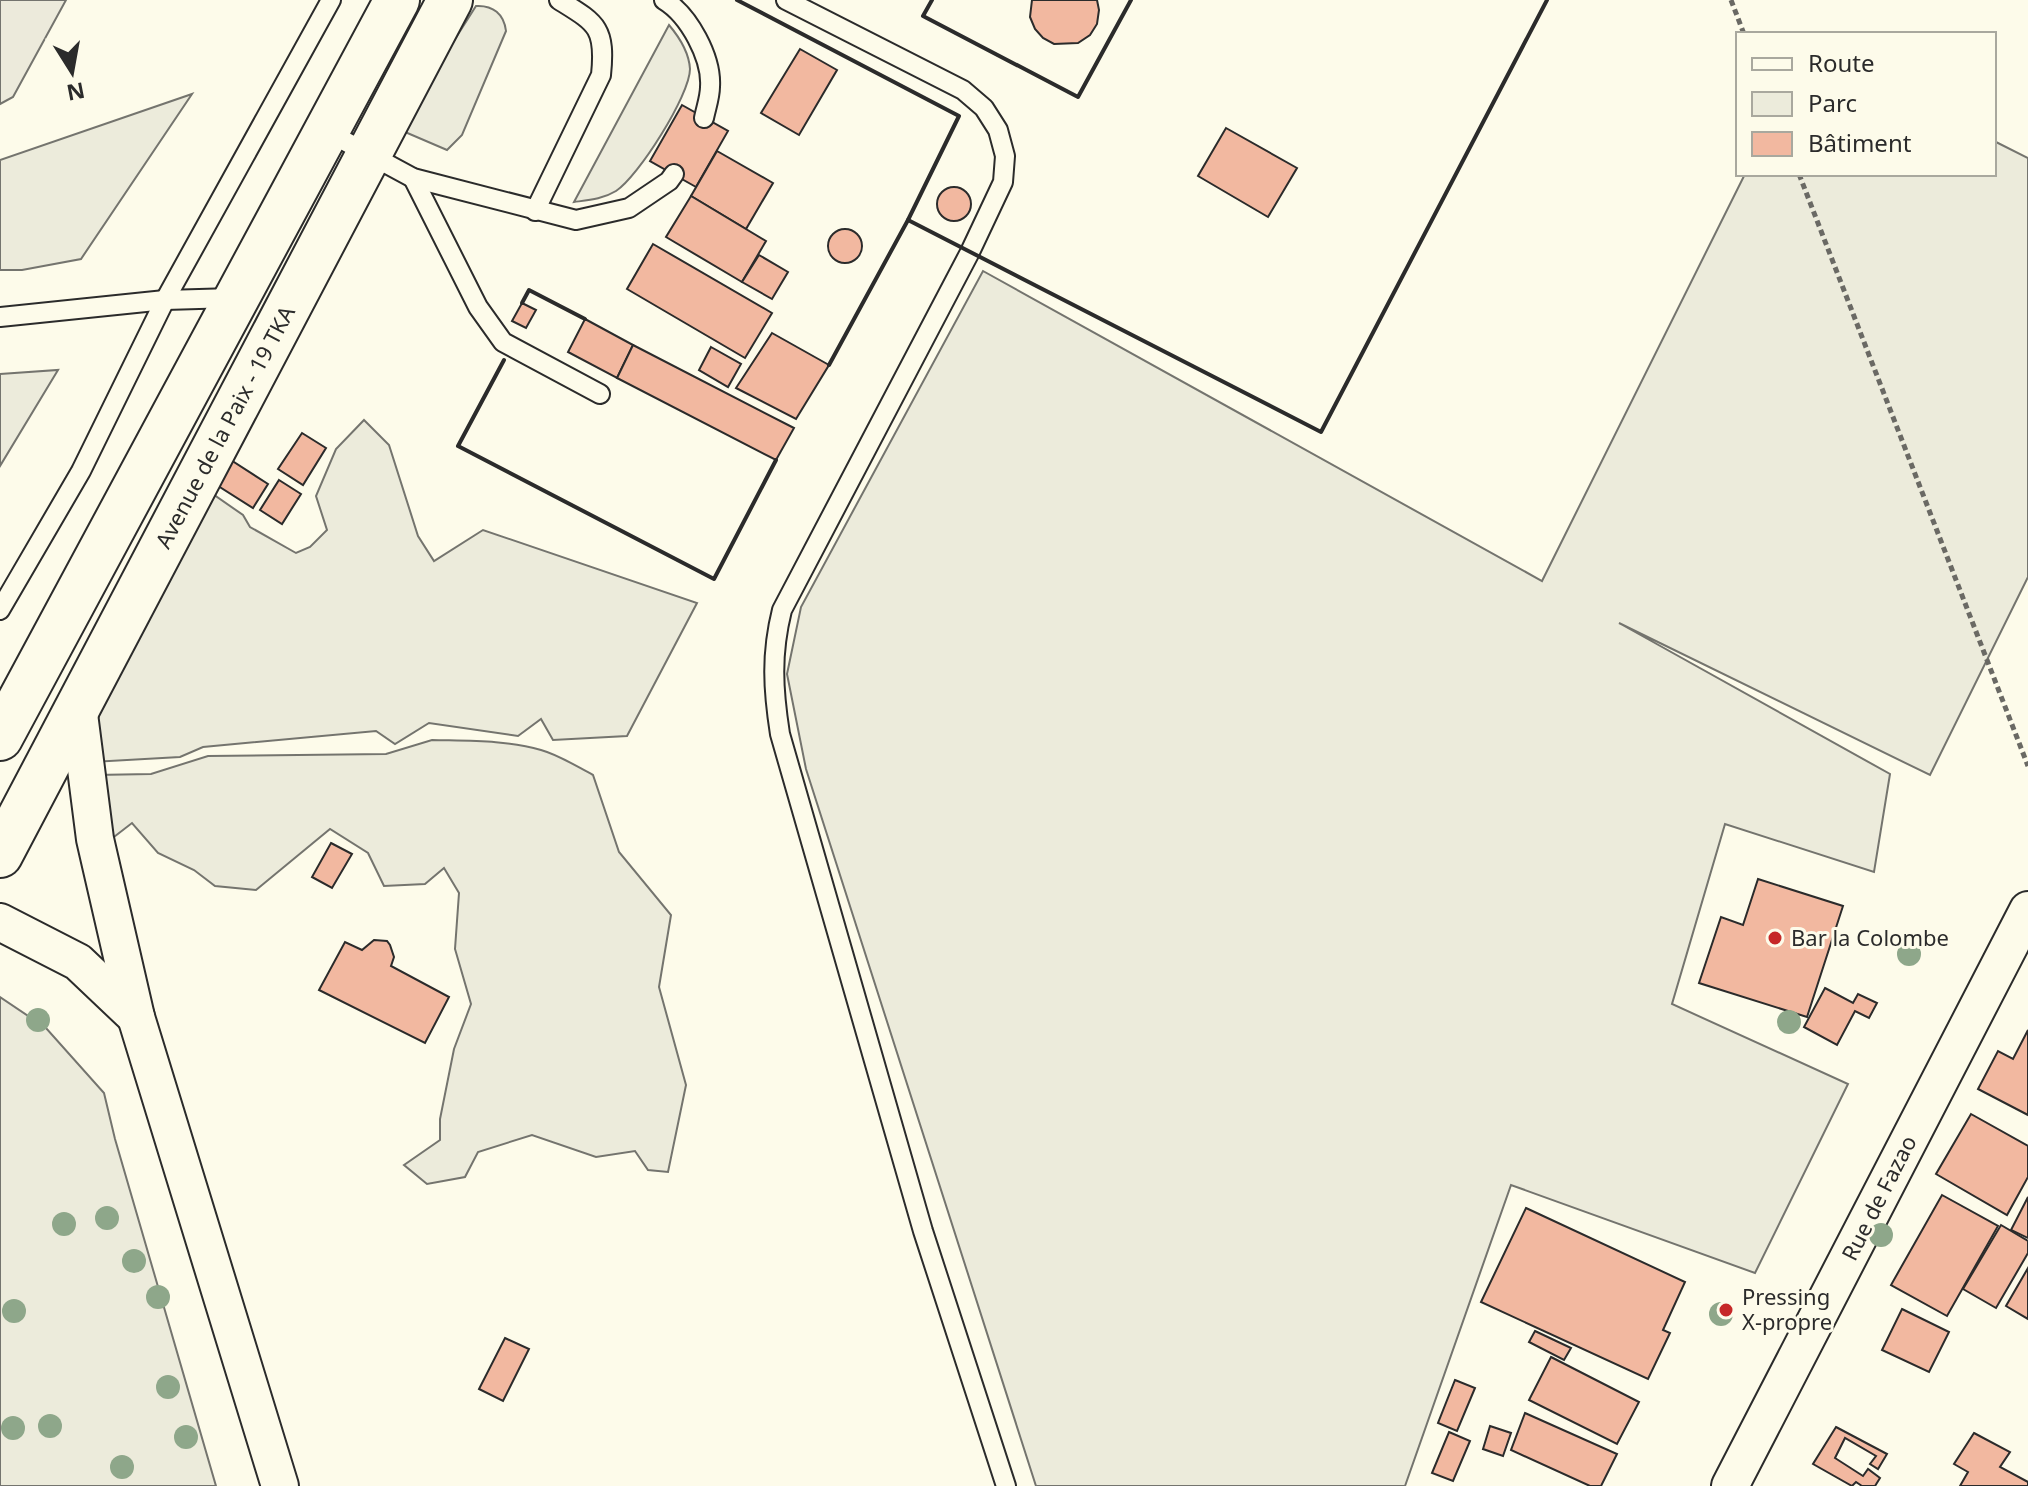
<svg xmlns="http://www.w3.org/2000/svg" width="2028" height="1486" font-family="'Noto Sans',sans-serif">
	<rect width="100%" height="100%" fill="#fdfbea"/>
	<!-- green -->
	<g fill="#ecebdb" stroke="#74746e" stroke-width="2">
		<path d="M476 6C493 5 504 14 506 31L462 135 447 150 398 129Z"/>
		<path d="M669 25C680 38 689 52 690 69 690 95 638 177 616 191 603 199 589 200 574 202Z"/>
		<polygon points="192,94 81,259 22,270 0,270 0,160"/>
		<polygon points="1994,141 2028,158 2028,577 1930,775 1619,623 1890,774 1874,872 1725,824 1672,1004 1848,1084 1755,1273 1511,1185 1405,1486 1036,1486 806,769 787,674 801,607 983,271 1542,581 1745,174 1994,174"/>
		<polygon points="58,370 0,466 0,374"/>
		<polygon points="364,420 389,445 418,536 434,561 483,530 697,603 627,736 553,740 541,719 518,736 429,723 395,744 376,731 203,747 180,757 92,762 79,715 207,490 243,515 250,527 296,553 310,547 327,530 316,496 336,449"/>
		<path d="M432 740C468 741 507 740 541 750 559 755 576 766 593 775L619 852 671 915 659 987 686 1085 668 1172 648 1170 635 1151 596 1157 532 1135 478 1152 465 1177 427 1184 404 1165 440 1140V1119L454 1049 471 1004 455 949 459 893 444 868 425 884 384 886 368 853 330 829 256 890 215 886 194 870 158 853 132 823 110 840 95 775 151 774 208 756 386 754Z"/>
		<polygon points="0,997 46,1028 104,1093 115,1139 216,1486 0,1486"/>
	</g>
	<!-- parking -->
	<polygon fill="#eceadb" stroke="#74746e" stroke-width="2" points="0,0 66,0 13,97 0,104"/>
	<!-- building -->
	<g fill="#f2b8a0" stroke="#2b2b2b" stroke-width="2">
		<polygon points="1032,0 1097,0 1099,10 1097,24 1090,35 1078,43 1054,44 1043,38 1035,29 1030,17"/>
		<polygon points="800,49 837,70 799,135 761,113"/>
		<polygon points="682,105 728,131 696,187 650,161"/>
		<polygon points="1226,128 1297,168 1268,217 1198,176"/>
		<polygon points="717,151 773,183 746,229 691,196"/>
		<circle cx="954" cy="204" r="17"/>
		<polygon points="691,196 766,241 742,282 666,237"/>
		<circle cx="845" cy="246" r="17"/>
		<polygon points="653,244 772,313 745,358 627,289"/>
		<polygon points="759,255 788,272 772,299 742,282"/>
		<polygon points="522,303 536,310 526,328 512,321"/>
		<polygon points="585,319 633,345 617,378 568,352"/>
		<polygon points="772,333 829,365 796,419 736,388"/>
		<polygon points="633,345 794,428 776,460 617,378"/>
		<polygon points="711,347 741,364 728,387 699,370"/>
		<polygon points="302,433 326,448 303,485 278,469"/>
		<polygon points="220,453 268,484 253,508 204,477"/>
		<polygon points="279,480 301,494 282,524 260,510"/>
		<polygon points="331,843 352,854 332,888 312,877"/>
		<polygon points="1758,879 1843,906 1807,1017 1699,983 1721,917 1743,925"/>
		<polygon points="374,940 387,941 390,945 394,957 391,966 449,997 425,1043 319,990 345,942 362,950"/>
		<polygon points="1825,988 1853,1003 1858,994 1877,1003 1869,1018 1855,1011 1837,1045 1804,1027"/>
		<polygon points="2028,1030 2028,1115 1978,1089 1998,1051 2013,1059"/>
		<polygon points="1971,1114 2028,1146 2028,1177 2007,1215 1936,1174"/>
		<polygon points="1942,1195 1998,1226 1947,1316 1891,1285"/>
		<polygon points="2028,1197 2028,1238 2011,1230"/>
		<polygon points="1526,1208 1685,1282 1663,1330 1670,1333 1648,1379 1481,1302"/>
		<polygon points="2001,1225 2028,1241 2028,1253 1996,1308 1963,1289"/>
		<polygon points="2028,1268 2028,1319 2006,1306"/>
		<polygon points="1902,1309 1949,1332 1929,1372 1882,1350"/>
		<polygon points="1535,1331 1571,1348 1564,1360 1529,1342"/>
		<polygon points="505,1338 529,1349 503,1401 479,1389"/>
		<polygon points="1551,1357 1639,1402 1617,1444 1529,1400"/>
		<polygon points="1455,1380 1475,1388 1457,1431 1438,1423"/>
		<polygon points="1525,1413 1617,1454 1601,1486 1590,1486 1511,1450"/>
		<polygon points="1490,1426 1511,1433 1503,1456 1483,1449"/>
		<polygon points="1836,1427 1887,1454 1878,1469 1870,1464 1876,1456 1845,1438 1835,1458 1863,1476 1868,1469 1880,1478 1875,1486 1862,1486 1856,1482 1852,1486 1813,1464"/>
		<polygon points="1449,1432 1470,1441 1453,1481 1432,1473"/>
		<polygon points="1974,1433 2010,1452 2000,1467 2028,1482 2028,1486 1960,1486 1968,1472 1954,1464"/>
	</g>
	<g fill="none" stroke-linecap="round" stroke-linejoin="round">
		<defs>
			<g id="service">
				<path d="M664 0C689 15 712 58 710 87 710 97 706 108 704 118"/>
				<path d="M786 0 963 90 984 108 998 130 1005 156 1003 182 970 252 782 610C771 654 773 689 780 734L923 1231 1006 1486"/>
				<polyline points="326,131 413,178 576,220 629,208 669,181 674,174"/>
				<polyline points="413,178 478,307 503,342 600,394"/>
				<path d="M535 211 601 75C606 27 596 23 559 0"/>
				<polyline points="0,317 165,300 233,298"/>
				<polyline points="0,610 81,471 165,300 331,0"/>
			</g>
			<g id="minor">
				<polyline points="78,706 95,839 136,1017 280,1486"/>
				<polyline points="0,922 78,962 136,1017"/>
				<polyline points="1730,1486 2028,910"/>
			</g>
			<g id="secondary">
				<polyline points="0,738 397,0"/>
				<polyline points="0,855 450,0"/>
			</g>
		</defs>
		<!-- service casing -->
		<use href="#service" stroke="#2b2b2b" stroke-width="22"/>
		<!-- minor casing -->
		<use href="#minor" stroke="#2b2b2b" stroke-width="40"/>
		<!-- secondary casing -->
		<use href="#secondary" stroke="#2b2b2b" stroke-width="48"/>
		<!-- path -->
		<g stroke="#6a6964" stroke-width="5" stroke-dasharray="6 4" stroke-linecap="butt">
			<polyline points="1731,0 1744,34"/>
			<polyline points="1799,174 2028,766"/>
		</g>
		<!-- service -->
		<use href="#service" stroke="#fdfbea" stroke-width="18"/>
		<!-- minor -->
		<use href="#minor" stroke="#fdfbea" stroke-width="36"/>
		<!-- secondary -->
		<use href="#secondary" stroke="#fdfbea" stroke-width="44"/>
		<!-- wall -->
		<g stroke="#2b2b2b" stroke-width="4">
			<polyline points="737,0 959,116 908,220 829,365"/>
			<polyline points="932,0 923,16 1078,97 1131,0"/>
			<polyline points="908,220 1321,432 1547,0"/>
			<polyline points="522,303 529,290 585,319"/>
			<polyline points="504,360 458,446 714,579 776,460"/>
		</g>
	</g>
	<!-- trees -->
	<g fill="#8ea78a">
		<circle cx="1909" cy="954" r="12"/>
		<circle cx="38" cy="1020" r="12"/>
		<circle cx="1789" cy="1022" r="12"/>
		<circle cx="107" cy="1218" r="12"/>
		<circle cx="64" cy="1224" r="12"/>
		<circle cx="1881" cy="1235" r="12"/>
		<circle cx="134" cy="1261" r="12"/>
		<circle cx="158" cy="1297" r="12"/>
		<circle cx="14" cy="1311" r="12"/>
		<circle cx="1721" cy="1314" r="12"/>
		<circle cx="168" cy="1387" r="12"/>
		<circle cx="50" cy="1426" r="12"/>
		<circle cx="13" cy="1428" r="12"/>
		<circle cx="186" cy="1437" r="12"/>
		<circle cx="122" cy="1467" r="12"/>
	</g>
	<!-- markers -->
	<g fill="#c62828" stroke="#fdfbea" stroke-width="3">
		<circle cx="1775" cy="938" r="8"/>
		<circle cx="1726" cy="1310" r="8"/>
	</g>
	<g text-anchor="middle" stroke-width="6" stroke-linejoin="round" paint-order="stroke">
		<!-- street labels -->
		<g font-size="22" fill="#2b2b2b" stroke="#fdfbea">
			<text transform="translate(225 427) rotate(-62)" y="8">Avenue de la Paix - 19 TKA</text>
			<text transform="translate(1879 1198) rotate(-63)" y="8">Rue de Fazao</text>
		</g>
		<!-- poi labels -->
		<g font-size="22" fill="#2b2b2b" stroke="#fdfbea" text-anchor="start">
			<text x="1791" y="946">Bar la Colombe</text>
			<text x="1742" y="1305">Pressing<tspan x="1742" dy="25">X-propre</tspan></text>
		</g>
	</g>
	<!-- legend -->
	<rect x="1736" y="32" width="260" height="144" fill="#fdfbea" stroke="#a9a89e" stroke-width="2"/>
	<rect x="1752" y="58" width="40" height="12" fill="#fdfbea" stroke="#a9a89e" stroke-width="2"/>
	<text x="1808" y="72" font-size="24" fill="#2b2b2b">Route</text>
	<rect x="1752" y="92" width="40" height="24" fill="#ecebdb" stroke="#a9a89e" stroke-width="2"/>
	<text x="1808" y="112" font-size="24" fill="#2b2b2b">Parc</text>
	<rect x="1752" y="132" width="40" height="24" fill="#f2b8a0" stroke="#a9a89e" stroke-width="2"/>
	<text x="1808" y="152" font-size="24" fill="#2b2b2b">Bâtiment</text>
	<!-- north arrow -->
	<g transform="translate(72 72) rotate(169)" stroke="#fdfbea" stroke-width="6" paint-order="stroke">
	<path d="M0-6L14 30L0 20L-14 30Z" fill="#2b2b2b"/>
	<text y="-12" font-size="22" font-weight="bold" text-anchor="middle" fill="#2b2b2b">N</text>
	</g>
</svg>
